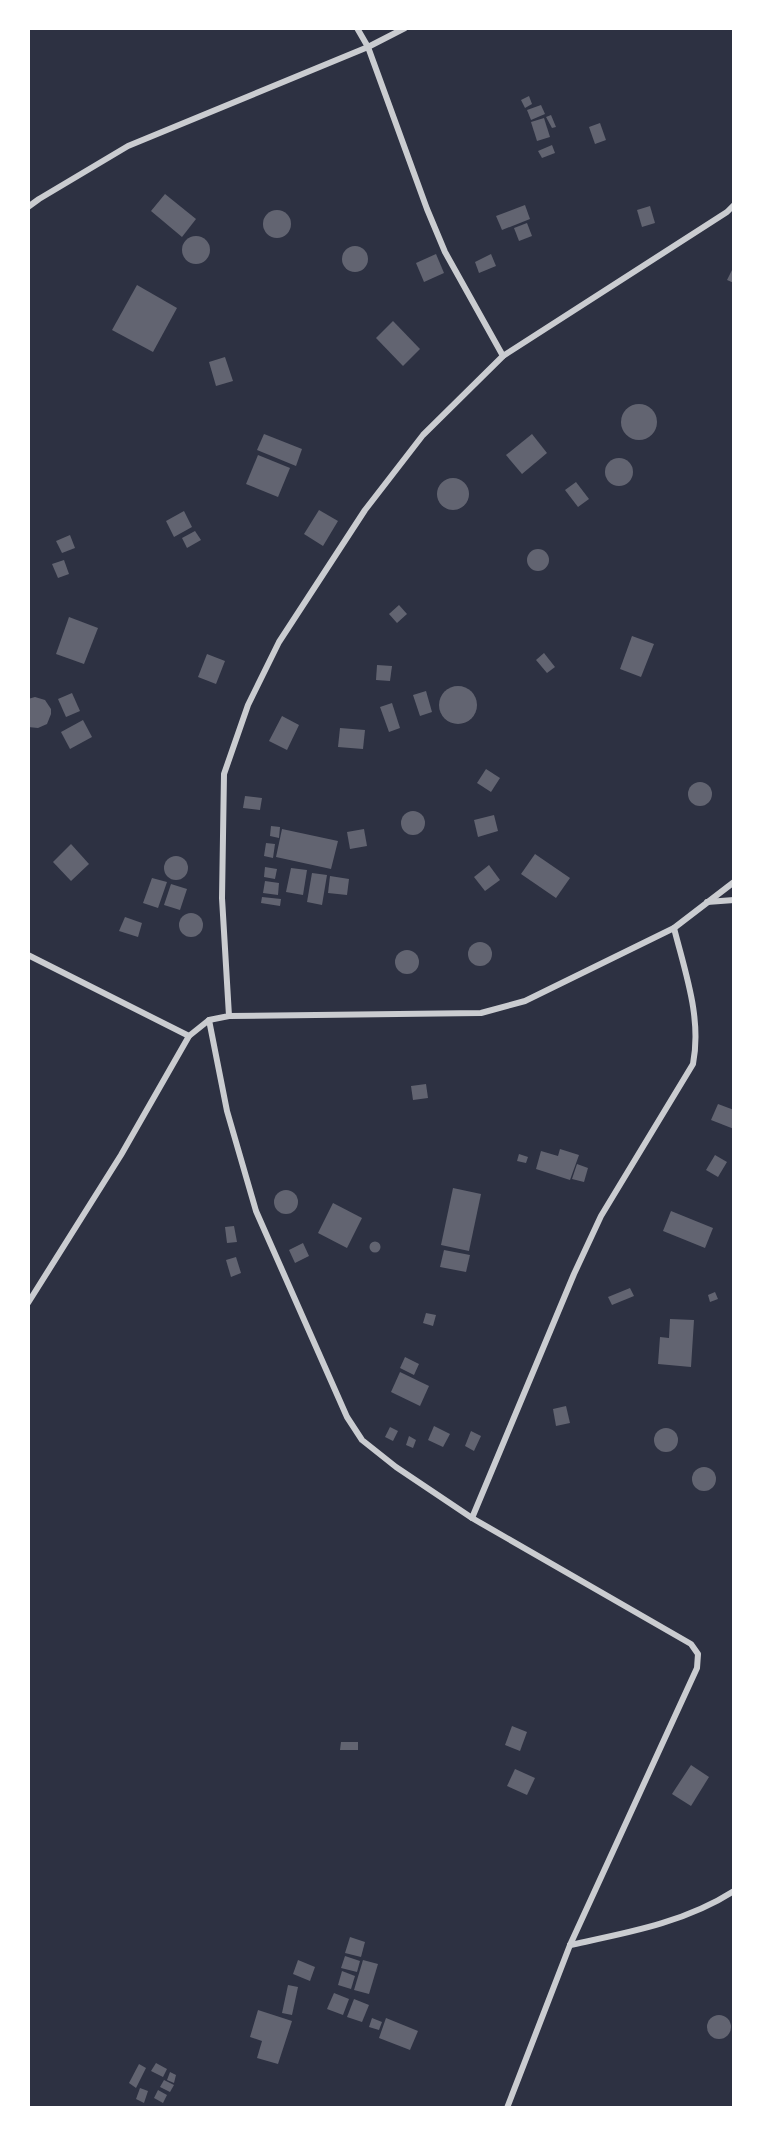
<svg xmlns="http://www.w3.org/2000/svg" width="762" height="2136" font-family="Jost,sans-serif">
	<rect width="100%" height="100%" fill="#2d3142"/>
	<!-- building -->
	<g fill="#626471">
		<polygon points="529,96 532,104 525,108 521,100"/>
		<polygon points="541,105 545,114 531,120 527,110"/>
		<polygon points="551,115 556,127 552,128 546,117"/>
		<polygon points="544,118 550,137 537,141 531,122"/>
		<polygon points="600,123 606,140 595,144 589,127"/>
		<polygon points="552,145 555,153 542,158 538,151"/>
		<polygon points="165,194 196,219 182,237 151,211"/>
		<polygon points="525,205 530,219 502,230 496,216"/>
		<polygon points="650,206 655,223 642,227 637,210"/>
		<circle cx="277" cy="224" r="14"/>
		<polygon points="527,223 532,236 519,241 514,228"/>
		<circle cx="196" cy="250" r="14"/>
		<circle cx="355" cy="259" r="13"/>
		<polygon points="436,254 444,273 424,282 416,263"/>
		<polygon points="491,254 496,266 479,273 475,262"/>
		<polygon points="734,266 734,283 727,280"/>
		<polygon points="137,285 177,308 153,352 112,330"/>
		<polygon points="393,321 420,349 403,366 376,338"/>
		<polygon points="225,357 233,381 216,386 209,362"/>
		<circle cx="639" cy="422" r="18"/>
		<polygon points="264,434 302,449 296,466 257,450"/>
		<polygon points="532,434 547,453 522,474 506,455"/>
		<polygon points="258,455 290,468 278,497 246,484"/>
		<circle cx="619" cy="472" r="14"/>
		<circle cx="453" cy="494" r="16"/>
		<polygon points="576,482 589,499 578,507 565,490"/>
		<polygon points="319,510 338,521 323,546 304,534"/>
		<polygon points="184,511 192,527 174,537 166,521"/>
		<polygon points="195,531 201,540 187,548 182,538"/>
		<polygon points="70,535 75,548 62,553 56,541"/>
		<circle cx="538" cy="560" r="11"/>
		<polygon points="64,560 69,574 58,578 52,564"/>
		<polygon points="399,605 407,614 397,623 389,614"/>
		<polygon points="69,617 98,628 84,664 56,654"/>
		<polygon points="632,636 654,644 641,677 620,669"/>
		<polygon points="544,653 555,667 547,673 536,660"/>
		<polygon points="207,654 225,661 216,684 198,677"/>
		<polygon points="377,665 392,666 390,681 376,680"/>
		<circle cx="458" cy="705" r="19"/>
		<polygon points="426,691 432,712 420,716 413,695"/>
		<polygon points="72,693 80,711 66,717 58,699"/>
		<polygon points="35,697 45,700 51,709 51,714 47,724 38,728 28,727 28,699"/>
		<polygon points="392,703 400,728 389,732 380,707"/>
		<polygon points="282,716 299,725 287,750 269,741"/>
		<polygon points="83,720 92,737 70,749 61,732"/>
		<polygon points="340,728 365,730 363,749 338,747"/>
		<polygon points="486,769 500,778 491,792 477,783"/>
		<circle cx="700" cy="794" r="12"/>
		<polygon points="245,796 262,798 260,810 243,808"/>
		<circle cx="413" cy="823" r="12"/>
		<polygon points="494,815 498,831 478,837 474,820"/>
		<polygon points="271,826 280,827 279,838 270,836"/>
		<polygon points="282,829 338,841 331,869 276,857"/>
		<polygon points="364,829 367,846 350,849 347,832"/>
		<polygon points="266,843 275,844 273,858 264,856"/>
		<polygon points="71,844 89,864 71,881 53,862"/>
		<polygon points="535,854 570,878 556,898 521,874"/>
		<circle cx="176" cy="868" r="12"/>
		<polygon points="489,865 500,880 485,891 474,877"/>
		<polygon points="265,867 277,869 275,879 264,877"/>
		<polygon points="291,868 307,870 303,895 286,892"/>
		<polygon points="312,873 327,875 322,905 307,902"/>
		<polygon points="330,876 349,879 347,895 328,893"/>
		<polygon points="152,878 167,882 158,908 143,903"/>
		<polygon points="265,881 279,883 278,895 263,893"/>
		<polygon points="171,884 187,889 180,910 164,905"/>
		<polygon points="262,897 281,899 280,906 261,903"/>
		<circle cx="191" cy="925" r="12"/>
		<polygon points="125,917 142,923 138,937 119,931"/>
		<circle cx="480" cy="954" r="12"/>
		<circle cx="407" cy="962" r="12"/>
		<polygon points="426,1084 428,1098 413,1100 411,1086"/>
		<polygon points="718,1104 734,1110 734,1129 711,1120"/>
		<polygon points="560,1149 579,1155 570,1180 536,1169 541,1151 558,1156"/>
		<polygon points="519,1154 528,1157 526,1163 517,1161"/>
		<polygon points="715,1155 727,1162 718,1177 706,1170"/>
		<polygon points="577,1164 588,1168 584,1182 572,1179"/>
		<polygon points="453,1188 481,1194 469,1251 441,1245"/>
		<circle cx="286" cy="1202" r="12"/>
		<polygon points="333,1203 362,1218 347,1248 318,1233"/>
		<polygon points="671,1211 713,1228 705,1248 663,1231"/>
		<polygon points="234,1226 237,1242 227,1243 225,1227"/>
		<circle cx="375" cy="1247" r="5.5"/>
		<polygon points="303,1243 309,1256 295,1263 289,1250"/>
		<polygon points="444,1250 470,1255 466,1272 440,1267"/>
		<polygon points="236,1257 241,1273 231,1277 226,1260"/>
		<polygon points="630,1288 634,1296 612,1305 608,1297"/>
		<polygon points="715,1292 718,1299 710,1302 708,1295"/>
		<polygon points="426,1313 436,1315 433,1326 423,1323"/>
		<polygon points="670,1319 694,1320 691,1367 658,1364 660,1337 669,1338"/>
		<polygon points="405,1357 419,1364 414,1375 400,1368"/>
		<polygon points="400,1372 429,1386 420,1406 391,1392"/>
		<polygon points="566,1406 570,1423 556,1426 553,1409"/>
		<polygon points="434,1426 450,1434 443,1447 428,1440"/>
		<polygon points="390,1427 398,1431 393,1441 385,1437"/>
		<circle cx="666" cy="1440" r="12"/>
		<polygon points="471,1431 481,1436 474,1451 465,1446"/>
		<polygon points="409,1436 416,1440 413,1448 406,1445"/>
		<circle cx="704" cy="1479" r="12"/>
		<polygon points="512,1726 527,1732 520,1751 505,1745"/>
		<polygon points="341,1742 358,1742 358,1750 340,1750"/>
		<polygon points="691,1765 709,1777 691,1806 672,1794"/>
		<polygon points="515,1769 535,1778 527,1795 507,1786"/>
		<polygon points="350,1937 365,1942 361,1957 345,1953"/>
		<polygon points="345,1956 360,1961 357,1972 341,1968"/>
		<polygon points="298,1960 315,1967 310,1981 293,1974"/>
		<polygon points="363,1960 378,1964 369,1994 354,1990"/>
		<polygon points="342,1971 355,1976 351,1989 338,1985"/>
		<polygon points="288,1985 298,1987 292,2015 282,2013"/>
		<polygon points="334,1993 349,1999 343,2015 327,2009"/>
		<polygon points="354,1999 369,2005 362,2022 347,2017"/>
		<polygon points="258,2010 292,2021 278,2064 257,2058 262,2041 250,2037"/>
		<circle cx="719" cy="2027" r="12"/>
		<polygon points="372,2018 382,2022 379,2030 369,2027"/>
		<polygon points="386,2018 418,2031 410,2050 379,2038"/>
		<polygon points="156,2063 167,2069 163,2077 151,2071"/>
		<polygon points="139,2064 146,2068 136,2088 129,2083"/>
		<polygon points="170,2072 176,2075 174,2083 167,2080"/>
		<polygon points="164,2080 174,2085 170,2092 160,2087"/>
		<polygon points="140,2088 148,2091 144,2103 136,2099"/>
		<polygon points="158,2090 167,2095 163,2103 154,2098"/>
	</g>
	<g fill="none" stroke-linecap="round" stroke-linejoin="round">
		<!-- minor -->
		<g stroke="#caccd0" stroke-width="6">
			<polyline points="357,28 368,47 427,209 445,252 503,356"/>
			<polyline points="28,207 39,199 128,146 368,47 405,28"/>
			<polyline points="707,902 734,900"/>
			<polyline points="28,955 189,1036"/>
			<polyline points="229,1016 481,1013 525,1001 674,928 734,882"/>
			<polyline points="209,1020 227,1111 256,1211 347,1417 362,1440 396,1467 472,1518 691,1644 698,1654 697,1668 570,1945 507,2108"/>
			<polyline points="28,1303 121,1155 189,1036 209,1020 229,1016 222,898 224,774 248,705 279,642 365,510 423,435 503,356 727,212 734,205"/>
			<path d="M472 1518 574 1274 601 1216 693 1064C702 1018 685 972 674 928"/>
			<path d="M570 1945C626 1933 684 1923 734 1891"/>
		</g>
	</g>
	<!-- border -->
	<rect width="762" height="2136" fill="none" stroke="#ffffff" stroke-width="60"/>
</svg>
